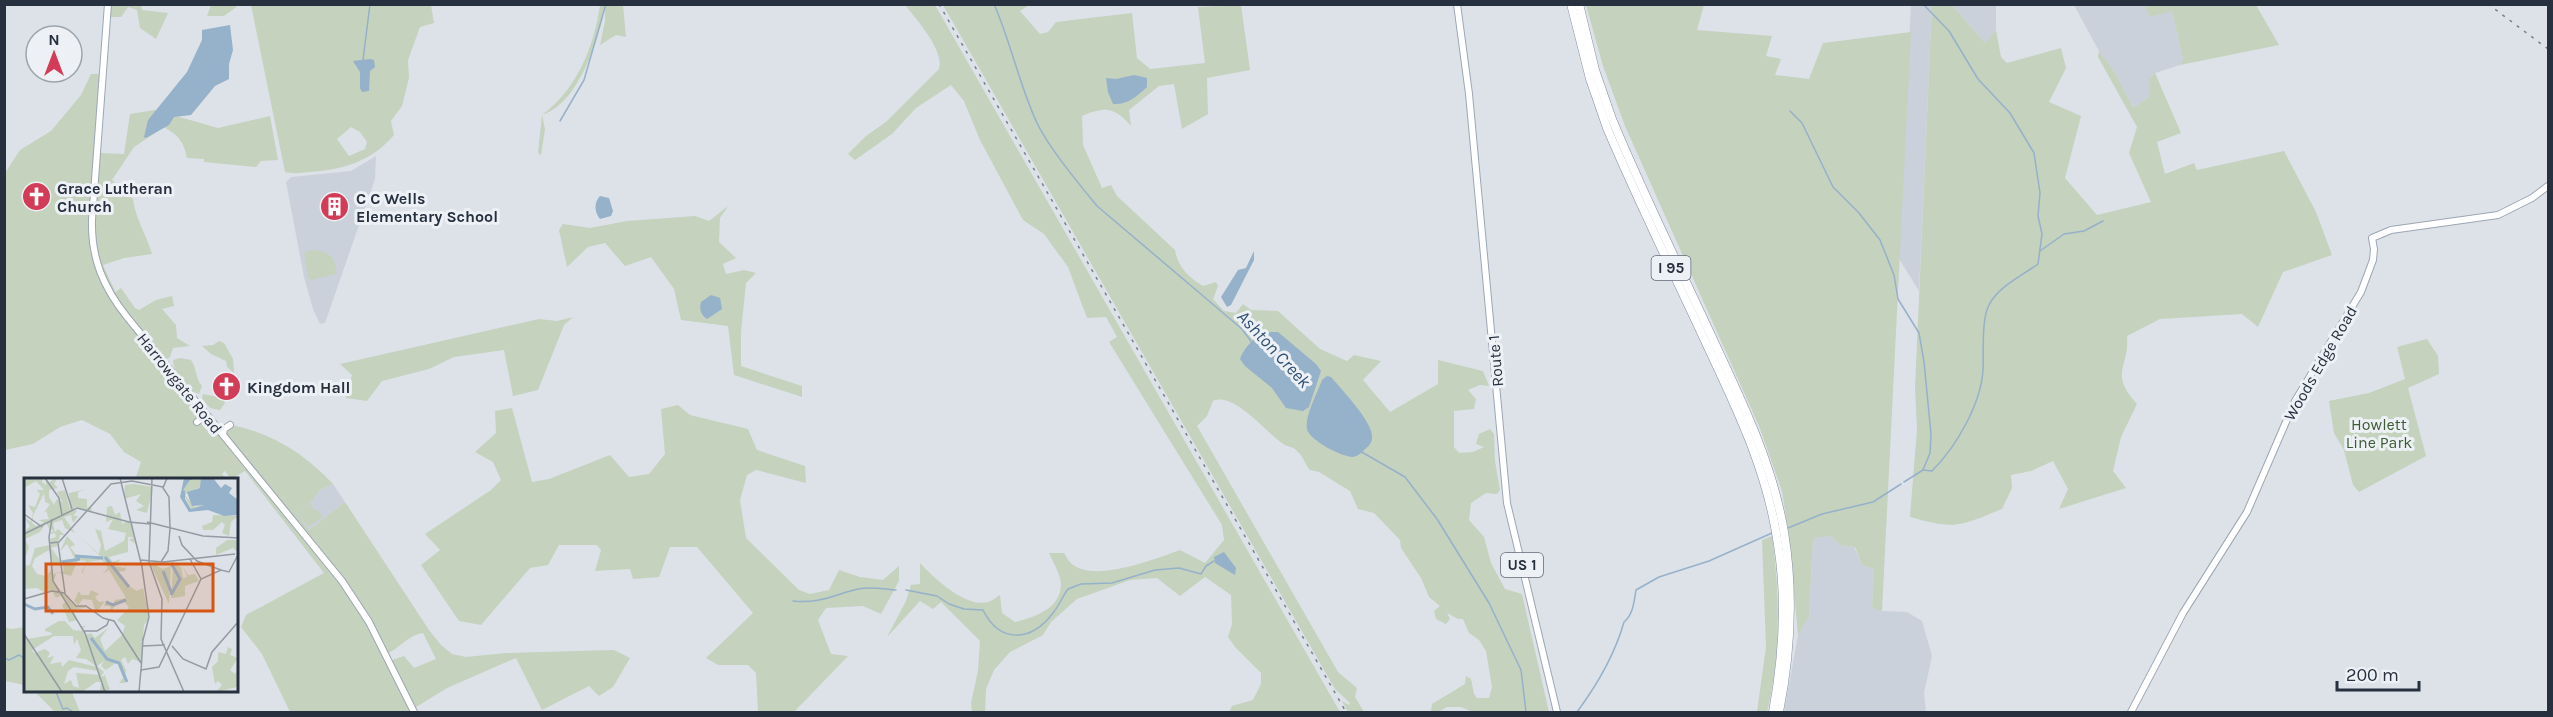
<svg xmlns="http://www.w3.org/2000/svg" width="2553" height="717" font-family="Karla,sans-serif">
	<rect width="100%" height="100%" fill="#dde2e8"/>
	<!-- built -->
	<g fill="#cbd1da">
		<polygon points="1911,5 1932,5 1919,291 1898,257"/>
		<polygon points="1952,5 1996,5 1996,30 1985,43"/>
		<polygon points="2074,5 2144,5 2150,17 2172,10 2183,59 2180,65 2155,73 2149,79 2149,97 2133,108 2116,74 2099,51"/>
		<polygon points="376,156 375,179 325,323 320,324 313,309 304,277 286,182 291,177 351,171"/>
		<polygon points="333,484 345,502 309,530 295,512 311,502 320,490"/>
		<polygon points="1830,536 1842,546 1854,547 1862,565 1874,569 1872,608 1882,611 1907,612 1922,621 1932,656 1924,693 1926,712 1784,712 1798,635 1809,617 1813,538"/>
	</g>
	<!-- green -->
	<g fill="#c4d2be" fill-rule="evenodd">
		<polygon points="110,5 141,5 142,10 168,13 156,39 140,28 137,10 128,7 121,17 109,17"/>
		<polygon points="211,5 211,4 239,5 224,16 207,16"/>
		<path d="M251 5H431L434 23 420 27 408 60 409 78 402 106 391 121 394 135C371 162 342 170 308 172 300 173 292 174 285 172ZM351 127 360 132 367 142 365 149 349 156 337 139Z"/>
		<path d="M600 5H623L626 37 616 35 600 45 605 21V8C598 41 578 104 542 115L545 129 541 155 538 153 542 115C577 89 594 47 600 5Z"/>
		<path d="M905 5H935L1340 712H1229L1232 706 1253 700 1261 684V673L1236 648 1228 637 1232 624 1231 595 1205 577 1180 596 1157 578 1130 580 1077 599 1051 622 1043 635 1010 652 994 670 986 689 985 712H972L971 703 978 671 980 641 941 602 933 609 920 601 887 637 906 601 911 585 920 584V563C934 578 965 608 988 602 992 601 997 597 1000 595L1002 613 1015 622C1035 617 1060 609 1061 585 1061 575 1053 562 1049 553H1064C1066 556 1069 562 1072 564 1093 583 1156 559 1180 550L1205 563 1224 540 1222 525 1109 342 1117 337 1106 317 1087 318 1068 267 1044 234 1023 220 980 140 964 101 951 85 916 108 892 134 855 160 848 154 866 136 886 122 939 69C945 51 916 19 905 5Z"/>
		<path d="M943 5H1029L1020 11 1040 34 1048 32 1056 22 1132 13 1137 58 1150 69 1205 63 1198 7 1241 5 1250 70 1207 78 1208 114 1182 129 1174 84 1159 86 1129 110 1131 126C1115 107 1105 106 1082 116L1083 145 1102 188 1111 185 1117 196 1175 250C1178 267 1188 277 1203 286L1216 282 1218 286 1213 299 1224 311 1236 313 1243 304 1251 310 1278 311 1320 349 1347 361 1354 355 1381 361 1363 380 1390 412 1438 384V360L1483 371 1489 386 1480 385 1468 390 1476 399 1474 409 1454 411V447L1459 453 1473 452 1484 447 1476 444 1479 434 1490 429 1494 434 1495 461 1500 490 1497 494 1486 493 1471 503 1469 520 1484 537 1491 563 1505 589 1522 594 1549 712H1473L1461 707H1447L1438 712 1431 711 1432 704 1465 684 1466 676 1471 679 1474 694 1477 698H1489L1492 687 1486 651 1479 640 1469 633 1463 619H1458L1447 613 1450 619 1446 624 1436 619 1434 611 1440 606 1429 597 1421 578 1401 548 1400 540 1374 513 1358 509 1350 491 1319 472 1310 470C1305 464 1303 456 1297 451 1294 447 1289 447 1285 445 1267 434 1234 391 1213 401L1207 416 1197 426 1338 672 1357 688 1355 697 1364 712H1348L1342 701 1349 705 1350 703 1335 689Z"/>
		<polygon points="1586,5 1704,5 1697,30 1772,36 1766,56 1781,59 1775,75 1809,79 1823,43 1911,32 1882,611 1872,608 1874,569 1862,565 1855,547 1842,546 1830,536 1813,538 1809,617 1798,635 1789,536 1782,491 1759,426 1625,126 1603,66"/>
		<path d="M1932 5H1952L1985 43 1996 30 2001 57 2007 63 2061 48 2066 68 2049 102 2081 116 2065 178 2097 215 2151 202 2129 153 2137 127 2098 57 2099 51 2116 74 2133 108 2149 97V79L2155 73 2181 133 2157 142 2165 174 2194 163 2197 170 2284 151 2316 212 2332 255 2283 272 2258 327 2242 314 2160 319 2127 336C2130 368 2108 372 2137 404L2121 437 2113 471 2126 488 2059 509 2068 489 2053 461 2031 471 2011 475 2012 488 2002 509C1960 526 1956 530 1910 517L1917 429 1915 388Z"/>
		<polygon points="2144,5 2256,5 2279,45 2180,65 2183,59 2172,11 2150,17"/>
		<path d="M91 74H103L93 243 111 295 121 288 135 308 139 310 156 300 172 296 174 306 162 309 176 325 177 338 190 346 173 348 170 357 164 361 222 435 230 425C271 432 305 454 333 484L320 490 311 502 296 512 309 530 345 502 429 630 441 645 452 654 466 657 506 653 614 650 630 658 613 687 599 696 589 686 542 710 516 658 447 688 413 709 414 712H290L262 654 241 627 246 615 324 573 245 471 229 480 230 478 225 471 222 474 227 480H135L141 462 124 452 110 434 82 420 60 427 33 444 5 450V173L20 150 51 131 81 95ZM423 633 436 659 414 668 404 656 389 661 386 654C399 649 408 635 423 633Z"/>
		<path d="M155 110 218 128 270 116 278 160 261 161 256 167 204 162V159L187 158C184 142 178 135 164 127L134 147 112 180 133 199C135 218 147 236 152 254L124 258 103 265 115 291 113 292 97 262 94 219 99 153 124 154 130 114Z"/>
		<polygon points="728,206 720,218 719,242 736,258 723,264 726,274 744,270 756,273 746,283 741,332 741,366 802,386 802,397 734,375 728,326 681,320 674,289 651,257 625,266 605,243 588,247 567,267 559,230 563,224 590,228 627,221 695,216 709,221"/>
		<path d="M311 250C327 250 337 257 336 274L311 280 308 277 304 253Z"/>
		<polygon points="573,317 564,325 538,390 513,396 504,350 454,357 429,369 382,381 367,401 346,398 352,375 340,364 539,319 557,321"/>
		<polygon points="2427,339 2438,356 2439,374 2408,388 2426,456 2359,492 2353,485 2344,450 2334,433 2329,401 2369,393 2405,379 2397,347"/>
		<polygon points="219,341 224,343 233,359 234,373 227,367 226,361 211,354 202,346 213,345"/>
		<path d="M180 358 191 360C197 368 195 378 202 386L199 394C187 390 173 373 173 360Z"/>
		<polygon points="203,394 223,398 225,403 220,410 210,408 202,399"/>
		<polygon points="678,405 690,415 748,429 757,450 805,466 806,483 756,470 747,475 740,500 746,538 799,590 810,594 829,590 839,570 860,577 883,580 899,566 899,581 881,614 863,606 826,608 818,620 831,654 848,656 794,712 758,712 756,673 748,665 718,665 706,658 753,613 697,547 670,547 659,577 633,579 630,569 595,571 601,550 597,545 559,545 548,565 530,568 481,625 459,621 421,565 440,550 425,534 491,490 501,480 493,462 475,452 496,433 495,411 512,408 532,482 549,479 610,455 629,477 649,474 665,454 661,409"/>
		<polygon points="310,503 315,511 318,510 323,517 308,527 297,512"/>
		<path d="M1772 536C1780 594 1781 655 1767 712H1757L1766 647 1762 540Z"/>
		<polygon points="4,627 11,629 25,627 25,685 5,681"/>
		<polygon points="35,692 72,692 80,712 55,712"/>
	</g>
	<!-- water -->
	<g fill="#96b1ca">
		<polygon points="230,25 233,50 229,64 229,79 215,86 191,115 174,117 169,125 146,138 144,137 148,120 187,72 202,40 202,30"/>
		<polygon points="370,59 374,60 375,67 370,71 369,91 362,92 360,88 360,72 353,61"/>
		<path d="M1134 75 1147 78V87C1137 96 1128 105 1113 104L1108 92 1106 78 1116 79Z"/>
		<path d="M600 196 609 198 613 211 611 216 600 219C594 212 594 202 600 196Z"/>
		<polygon points="1254,251 1254,260 1231,305 1227,307 1221,297 1238,270 1246,268"/>
		<path d="M711 295 720 298 722 309 707 319C701 315 699 309 701 302Z"/>
		<path d="M1268 332H1278L1316 364 1321 371 1309 407 1303 411 1286 408 1272 388 1245 366 1240 359C1244 347 1256 335 1268 332Z"/>
		<path d="M1327 376 1331 377C1341 389 1374 423 1372 438 1372 443 1368 447 1364 450 1361 453 1358 456 1353 457 1342 457 1309 440 1307 429 1305 415 1317 394 1322 380Z"/>
		<polygon points="1224,552 1236,568 1235,575 1215,563 1214,557"/>
	</g>
	<g fill="none" stroke-linecap="round" stroke-linejoin="round">
		<!-- stream -->
		<g stroke="#96b1ca" stroke-width="1.5">
			<path d="M994 4C1011 43 1019 84 1037 123 1049 148 1079 184 1097 206L1242 329 1253 344"/>
			<path d="M1923 4 1949 31 1978 79 2010 113 2034 153 2040 193 2038 216 2042 234 2038 264C2021 276 1998 287 1989 305 1981 320 1984 353 1983 370 1981 404 1956 447 1932 471L1923 470"/>
			<polyline points="363,60 370,4"/>
			<polyline points="1790,111 1802,123 1833,187 1859,213 1880,240 1894,275 1898,299 1919,333 1924,362 1931,434 1930,453 1923,470 1904,482"/>
			<polyline points="560,121 584,80 606,4"/>
			<polyline points="2040,251 2064,234 2084,231 2103,221"/>
			<polyline points="1360,451 1405,477 1437,519 1489,603 1521,670 1526,712"/>
			<polyline points="1788,528 1822,514 1873,502 1901,484"/>
			<path d="M906 590 937 596 949 604 964 609 983 610C1000 644 1031 642 1053 613 1059 606 1062 597 1068 589L1081 584 1112 583 1155 570 1179 568 1201 574 1206 566 1214 561"/>
			<path d="M793 601C820 604 833 595 858 589 871 586 883 589 896 590"/>
			<polyline points="4,658 9,660 19,655 26,659"/>
			<polyline points="56,692 63,709 67,708 73,712"/>
			<path d="M1577 712C1597 685 1615 654 1624 622 1633 615 1634 602 1636 590L1659 577 1709 561 1772 533"/>
		</g>
		<defs>
			<g id="major">
				<path d="M108 4 92 220C91 258 103 287 127 317L342 581 369 622 414 712"/>
				<polyline points="1457,4 1469,94 1507,503 1557,712"/>
				<polyline points="197,422 202,418 203,412"/>
				<polyline points="223,435 224,429 230,425"/>
				<polyline points="2131,712 2183,613 2247,512 2295,401 2361,292 2373,260 2374,249 2372,238 2391,230 2498,215 2532,198 2548,186"/>
			</g>
			<g id="highway">
				<path d="M1571 4 1590 79 1607 128C1638 201 1673 272 1706 343 1737 409 1768 472 1778 545 1787 601 1783 657 1773 712"/>
				<path d="M1579 4 1595 70 1612 119C1644 196 1681 270 1716 346 1744 406 1773 466 1784 532 1794 593 1791 652 1779 712"/>
			</g>
		</defs>
		<!-- major casing -->
		<use href="#major" stroke="#9ca6b4" stroke-width="8"/>
		<!-- highway casing -->
		<use href="#highway" stroke="#848f9f" stroke-width="9"/>
		<!-- major -->
		<use href="#major" stroke="#fff" stroke-width="6"/>
		<!-- highway -->
		<use href="#highway" stroke="#fff" stroke-width="8"/>
		<!-- rail -->
		<g stroke="#768192" stroke-width="1.5" stroke-dasharray="3 6" stroke-linecap="butt">
			<polyline points="939,4 1346,712"/>
			<polyline points="2488,4 2548,49"/>
		</g>
	</g>
	<!-- icons -->
	<defs>
		<symbol id="church-disc" viewBox="-11 -11 22 22"><circle r="9.5" fill="#d33c56" stroke="#edf1f5"/><path d="M-1.2-6h2.4v3.5h3.3v2.4h-3.3V6h-2.4V-.1h-3.3v-2.4h3.3Z" fill="#fff"/></symbol>
		<symbol id="building-disc" viewBox="-11 -11 22 22"><circle r="9.5" fill="#d33c56" stroke="#edf1f5"/><path d="M-4-6H4V6H1V3H-1V6H-4ZM-2.5-4.3h1.7v1.8h-1.7ZM.8-4.3h1.7v1.8H.8ZM-2.5-1h1.7V.8h-1.7ZM.8-1h1.7V.8H.8Z" fill="#fff"/></symbol>
	</defs>
	<g fill-rule="evenodd">
		<use href="#church-disc" x="20" y="180" width="33" height="33"/>
		<use href="#building-disc" x="318" y="190" width="33" height="33"/>
		<use href="#church-disc" x="210" y="370" width="33" height="33"/>
	</g>
	<g text-anchor="middle" stroke-width="6" stroke-linejoin="round" paint-order="stroke">
		<!-- shield labels -->
		<g fill="#edf1f5" stroke="#626a76" stroke-width="1.5">
			<rect x="1651.5" y="256" width="39" height="24" rx="4.5"/>
			<rect x="1501" y="553" width="42" height="24" rx="4.5"/>
		</g>
		<g font-size="15" font-weight="bold" fill="#26303f">
			<text x="1671" y="273">I 95</text>
			<text x="1522" y="570">US 1</text>
		</g>
		<!-- poi labels -->
		<g font-size="16" font-weight="bold" fill="#26303f" stroke="#edf1f5" text-anchor="start">
			<text x="57" y="194">Grace Lutheran<tspan x="57" dy="18">Church</tspan></text>
			<text x="356" y="204">C C Wells<tspan x="356" dy="18">Elementary School</tspan></text>
			<text x="247" y="393">Kingdom Hall</text>
		</g>
		<!-- street labels -->
		<g font-size="16" fill="#26303f" stroke="#edf1f5">
			<text transform="translate(1495 361) rotate(-95)" y="6">Route 1</text>
			<text transform="translate(2320 363) rotate(-60)" y="6">Woods Edge Road</text>
			<text transform="translate(180 383) rotate(51)" y="6">Harrowgate Road</text>
		</g>
		<!-- park labels -->
		<g font-size="16" fill="#3c5b33" stroke="#edf1f5">
			<text x="2379" y="430">Howlett<tspan x="2379" dy="18">Line Park</tspan></text>
		</g>
		<!-- water labels -->
		<g font-size="18" font-style="italic" fill="#2f5075" stroke="#edf1f5">
			<text transform="translate(1274 349) rotate(47)" y="6">Ashton Creek</text>
		</g>
	</g>
	<!-- overview -->
	<g transform="translate(24 478)">
		<rect width="214" height="214" fill="#dde2e8"/>
		<path d="M0 0H19L18 4 22 7V2L25 5 31 0H33L30 6 34 10 25 12V19L30 27 33 21 39 25 33 14 41 12 46 32 45 15 64 11 54 14V20L63 21V30L67 29 68 34 52 29 48 31 53 33 49 38H54L49 45 47 37 40 39 51 55 41 50 38 42 29 45 31 54 34 51 41 57H36L33 68 27 70 36 82 51 81 43 66 36 73 43 58 51 67 46 69 53 78 68 81 77 79 53 56 75 76 77 67 71 51 77 53 81 73 100 63 102 55 84 51 89 41 82 44 83 29 88 28 91 37 96 34 98 46 106 42 112 66 105 62 110 59H104V74L85 79 89 84 97 81 90 88 101 90 103 86 101 93 93 94 102 106 113 113 119 110 125 140 120 147 117 184 108 181 104 186 101 179 97 182 102 192 101 205H95L99 200 93 184 82 192 77 188 80 183 73 188 80 194 76 200 81 197 83 204 86 211 81 214H76L77 204H72L58 214H0V156L3 161 27 157 28 155 21 153V151L35 143H41L49 152 58 153 53 142 45 144 38 127 43 123 38 117 32 120 28 113 0 121 20 114 13 110 0 111V88L6 87 11 70 27 67 26 61 32 59 31 55 26 56 30 52H26L22 45 16 54 1 61 5 69 0 83V55L6 48 0 39 7 44 9 35 4 27 11 29 16 16 13 12H20L12 3 0 10ZM20 15 21 24 26 26 19 36 22 33 25 41 15 42 20 45 12 48 8 45 9 38ZM25 72 29 87 39 86 40 93 29 96 28 91 22 98 13 96 8 88 11 80ZM54 82 62 83 61 88 58 93V96L63 84 78 82 84 90 78 96 85 92 102 120 91 122 89 126 82 123 80 128H86L87 134 93 125 101 124 105 130 93 142 101 148 98 157 81 173 76 161 84 150 71 160 67 155 62 157 59 150 62 148H57L49 132 64 129 51 128 29 104 33 94 47 98ZM30 158H49L50 167 53 161 57 172 52 180 62 181 73 189 45 182 38 189 37 184 26 186 30 178 23 180 26 175 21 171 10 175 8 172ZM50 189 74 193 76 197 52 195 55 210 49 208 47 202 40 206 44 193ZM177 0 179 14 173 10 161 17 171 29 194 23 200 14 214 24 168 32 158 13 166 2ZM110 6 129 9 123 35 112 32 120 28 112 23 117 16 100 21 101 7ZM189 37 214 38 207 44 205 58 198 55 201 47 198 44 189 52H179L178 48 188 44ZM203 62H214V74L209 70 192 77V70ZM134 83 133 88 139 91 147 88 145 126 126 85ZM149 85 157 89 159 100 163 99 159 89 164 97 171 96 175 103 161 108V118L150 120H147ZM67 112 75 116 71 119 75 124 81 123 72 135 68 122 59 121 54 127 50 123 55 113 57 117H65ZM204 169 208 171 206 177 214 180 206 192 211 196 214 190 213 209 192 214 198 207 194 203 191 206 188 189 194 183V174L202 176Z" fill="#c4d2be" fill-rule="evenodd"/>
		<path d="M160 0H176L166 2 159 12 161 13V21L167 31 181 27 168 28 163 14 176 10 177 0H189L197 10 201 6 208 10 205 15 214 22V37L200 38 184 32 165 34 156 19Z" fill="#96b1ca"/>
		<path fill="none" stroke="#96b1ca" stroke-width="3" d="M51 78 79 80M81 79 105 109M38 84 56 81M139 93 148 116M147 117 156 101 147 85M82 124 89 127 102 122M0 126 11 131 24 129 29 136M67 160 83 181 95 185 103 204"/>
		<path fill="none" stroke="#949ba4" stroke-width="1.5" d="M21 0 35 20 38 37M38 0 48 31M96 0 118 89 125 139 119 162M128 0 125 84 138 121 137 161 160 214M0 36 18 49M28 41 25 59 29 103 61 155 81 214M123 44 179 58 215 60M0 56 53 30 105 44 126 46M155 58 158 67 173 83 197 92M26 65 35 64 87 6 108 3 139 9M34 65 41 115M166 81 177 101M117 82 139 84 211 76M137 84 144 73 146 51 145 19 139 10 143 0M0 121 28 113 40 115 52 128H62L79 140 90 143 117 185M60 153H73L83 147 85 141M0 156 38 214M118 168 141 167M148 168 159 181 182 191 188 174 215 143M117 192 135 189 177 101 197 92 205 94 215 75M117 194 119 160M115 214 117 191"/>
		<path fill="#d55511" fill-opacity="0.15" stroke="#d55511" stroke-width="3" d="M22 86H189V133H22Z"/>
		<rect width="214" height="214" fill="none" stroke="#26303f" stroke-width="3"/>
	</g>
	<!-- border -->
	<rect width="2553" height="717" fill="none" stroke="#26303f" stroke-width="12"/>
	<!-- north arrow -->
	<g transform="translate(54 54)"><circle r="28" fill="#edf1f5" stroke="#9da4ac" stroke-width="1.5"/>
	<path d="M0-4.5L10 22L0 15L-10 22Z" fill="#d33c56"/>
	<text y="-9" font-size="16" font-weight="bold" text-anchor="middle" fill="#26303f">N</text>
	</g>
	<!-- scale -->
	<path d="M2337 681v9h82v-9" fill="none" stroke="#26303f" stroke-width="3"/>
	<text x="2346" y="681" font-size="18" fill="#26303f" stroke="#edf1f5" stroke-width="4.5" paint-order="stroke">200 m</text>
</svg>
